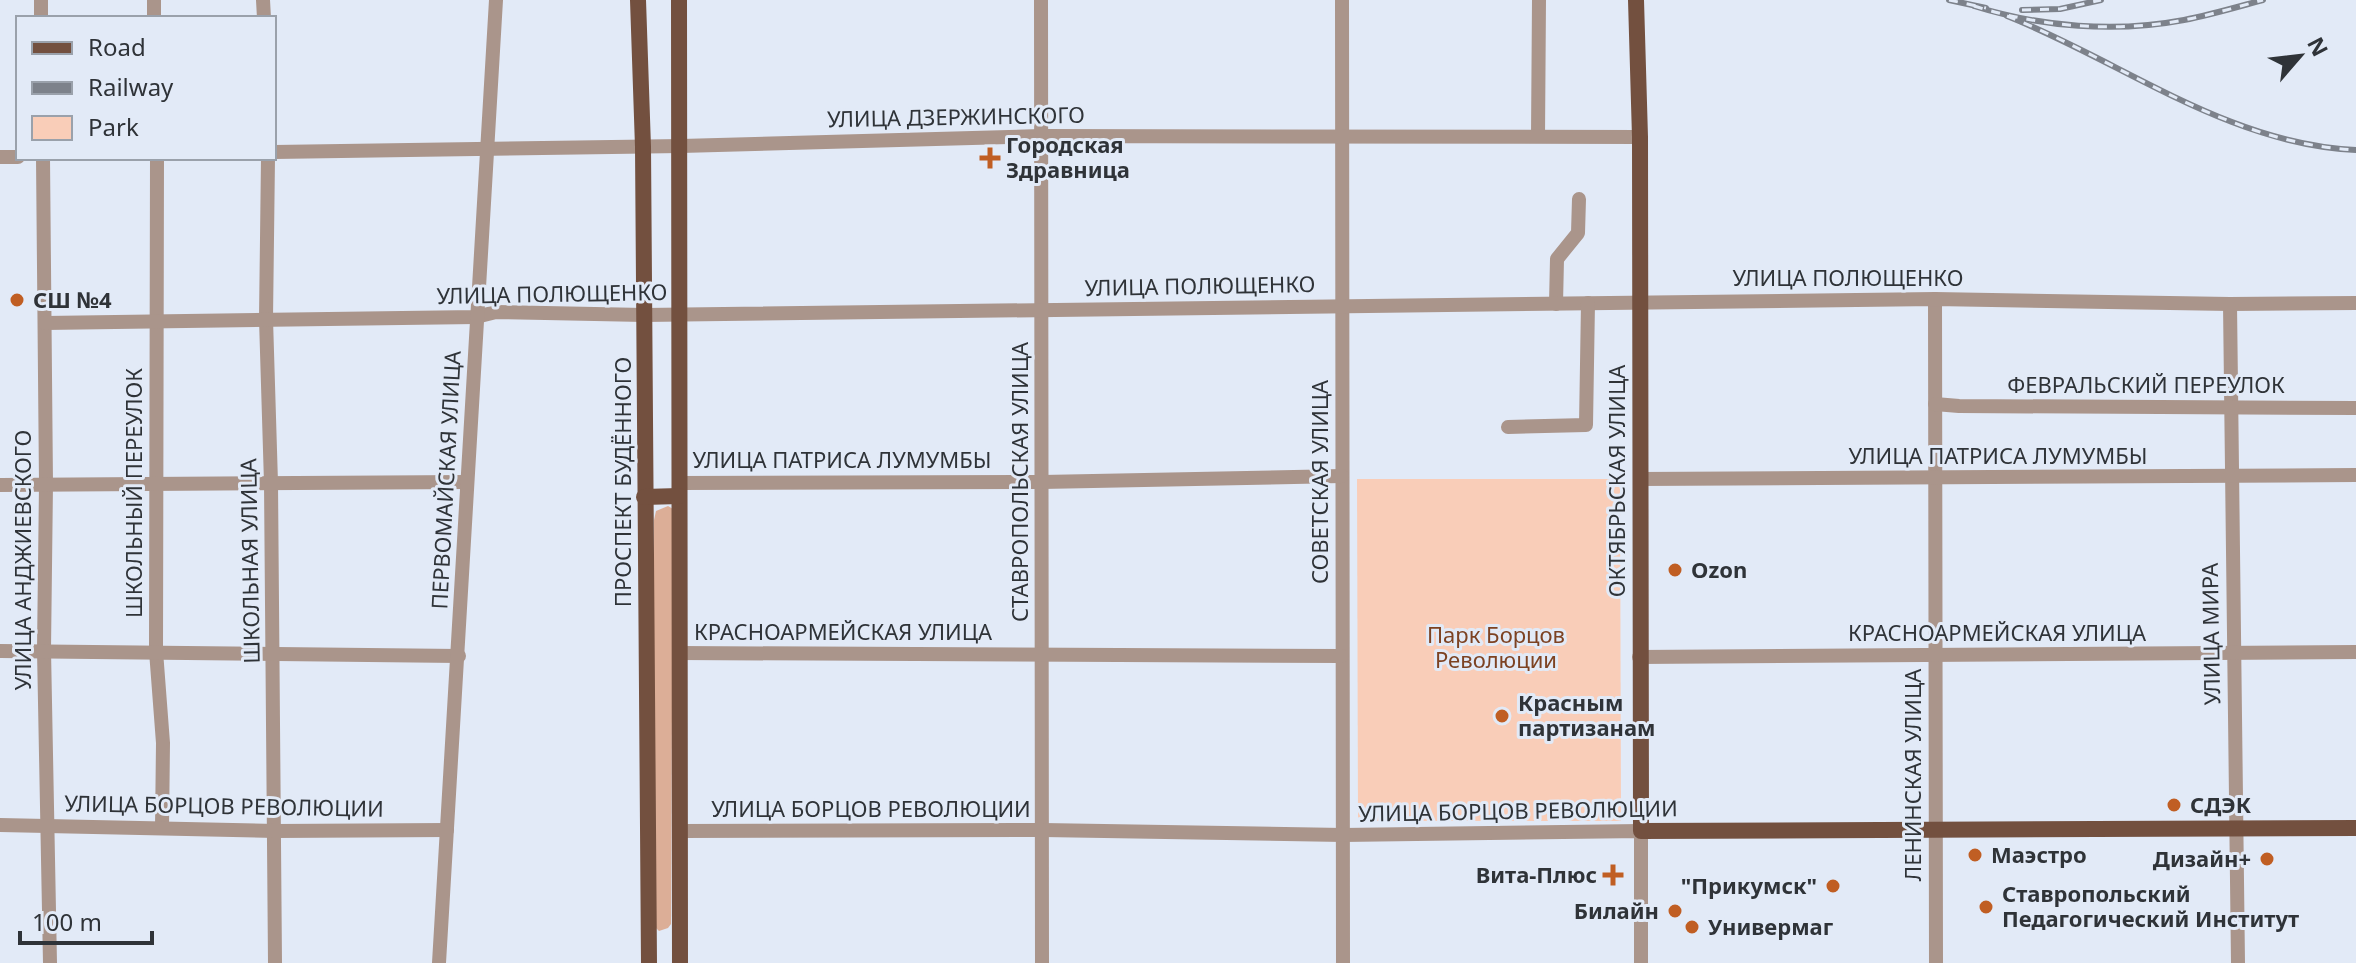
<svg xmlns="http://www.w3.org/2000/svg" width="2356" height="963" font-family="'Noto Sans',sans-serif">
	<rect width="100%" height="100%" fill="#e2eaf7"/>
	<!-- green -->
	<polygon fill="#f9cdb8" points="1357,479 1620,479 1621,821 1358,821"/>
	<!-- forest -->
	<polygon fill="#dcae97" points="668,506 673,509 671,924 668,928 659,931 656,928 654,893 654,520 656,511"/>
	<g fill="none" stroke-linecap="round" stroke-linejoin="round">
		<!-- minor -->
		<g stroke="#aa958b" stroke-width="14">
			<polyline points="41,0 41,18"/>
			<polyline points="154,0 154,18"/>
			<polyline points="263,0 264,18"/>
			<polyline points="1041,0 1042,963"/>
			<polyline points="1342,0 1343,963"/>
			<polyline points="1538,136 1539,0"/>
			<polyline points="274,152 681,146 1041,136 1640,137"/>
			<polyline points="0,157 18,157"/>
			<polyline points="43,158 46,484 44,650 50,963"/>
			<polyline points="157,158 156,651 163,743 162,828"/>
			<polyline points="268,158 266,319 271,483 275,963"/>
			<polyline points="1935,299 1936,963"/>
			<polyline points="1556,304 1557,259 1578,233 1579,199"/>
			<polyline points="2230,304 2238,963"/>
			<polyline points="45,323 476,317 496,312 644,315 1935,299 2230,304 2356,303"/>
			<polyline points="1935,404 1959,406 2356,408"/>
			<polyline points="1508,427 1586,425 1588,303"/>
			<polyline points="1640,479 2356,475"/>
			<polyline points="679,483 1042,482 1342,476"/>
			<polyline points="0,485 467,482"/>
			<polyline points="0,651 459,656"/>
			<polyline points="680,653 1342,656"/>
			<polyline points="1639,657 2356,652"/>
			<polyline points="0,825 275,831 447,830"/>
			<polyline points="681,831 1043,830 1343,835 1641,831 1641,963"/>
			<polyline points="439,963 496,0"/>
		</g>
		<!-- major -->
		<g stroke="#73503f" stroke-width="16">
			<polyline points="638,0 643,147 649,963"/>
			<polyline points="679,0 680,963"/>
			<polyline points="1636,0 1640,137 1641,831 2356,828"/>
			<polyline points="644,497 679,496"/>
		</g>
		<defs>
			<g id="rail">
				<polyline points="1949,0 1986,8"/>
				<path d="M1974 6C2041 27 2115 33 2184 20 2210 15 2237 7 2263 0"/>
				<polyline points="2022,10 2060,9 2101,0"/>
				<path d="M2007 16C2123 62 2227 144 2356 150"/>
			</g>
		</defs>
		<!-- rail casing -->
		<use href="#rail" stroke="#7d828b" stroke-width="6"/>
		<!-- rail -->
		<use href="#rail" stroke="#e2eaf7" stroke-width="3" stroke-dasharray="9" stroke-linecap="butt"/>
	</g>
	<!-- markers -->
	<g fill="#c05e23" stroke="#e2eaf7" stroke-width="3">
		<path d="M986 146h8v8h8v8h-8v8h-8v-8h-8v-8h8z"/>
		<circle cx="17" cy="300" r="8"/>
		<circle cx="1675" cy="570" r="8"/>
		<circle cx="1502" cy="716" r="8"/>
		<circle cx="2174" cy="805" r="8"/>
		<circle cx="1975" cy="855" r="8"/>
		<circle cx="2267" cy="859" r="8"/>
		<path d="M1609 863h8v8h8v8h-8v8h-8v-8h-8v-8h8z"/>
		<circle cx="1833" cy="886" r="8"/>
		<circle cx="1986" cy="907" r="8"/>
		<circle cx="1675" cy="911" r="8"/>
		<circle cx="1692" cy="927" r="8"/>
	</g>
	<g text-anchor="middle" stroke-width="6" stroke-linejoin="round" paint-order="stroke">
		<!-- street labels -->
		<g font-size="22" fill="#2f3338" stroke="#e2eaf7">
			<text transform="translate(956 117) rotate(-1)" y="8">УЛИЦА ДЗЕРЖИНСКОГО</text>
			<text x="1848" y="286">УЛИЦА ПОЛЮЩЕНКО</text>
			<text transform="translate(1200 286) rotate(-1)" y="8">УЛИЦА ПОЛЮЩЕНКО</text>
			<text transform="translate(552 294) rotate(-1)" y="8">УЛИЦА ПОЛЮЩЕНКО</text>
			<text x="2146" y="393">ФЕВРАЛЬСКИЙ ПЕРЕУЛОК</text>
			<text x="1998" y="464">УЛИЦА ПАТРИСА ЛУМУМБЫ</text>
			<text x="842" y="468">УЛИЦА ПАТРИСА ЛУМУМБЫ</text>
			<text transform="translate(446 480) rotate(-87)" y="8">ПЕРВОМАЙСКАЯ УЛИЦА</text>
			<text transform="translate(1617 481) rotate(-90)" y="8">ОКТЯБРЬСКАЯ УЛИЦА</text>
			<text transform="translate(623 482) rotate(-90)" y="8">ПРОСПЕКТ БУДЁННОГО</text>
			<text transform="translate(1020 482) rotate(-90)" y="8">СТАВРОПОЛЬСКАЯ УЛИЦА</text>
			<text transform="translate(1320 482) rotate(-90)" y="8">СОВЕТСКАЯ УЛИЦА</text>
			<text transform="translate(134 493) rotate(-90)" y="8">ШКОЛЬНЫЙ ПЕРЕУЛОК</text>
			<text transform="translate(23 560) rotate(-90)" y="8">УЛИЦА АНДЖИЕВСКОГО</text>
			<text transform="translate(250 561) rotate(-91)" y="8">ШКОЛЬНАЯ УЛИЦА</text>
			<text x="843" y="640">КРАСНОАРМЕЙСКАЯ УЛИЦА</text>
			<text x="1997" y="641">КРАСНОАРМЕЙСКАЯ УЛИЦА</text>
			<text transform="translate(2211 634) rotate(-91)" y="8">УЛИЦА МИРА</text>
			<text transform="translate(1913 775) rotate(-90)" y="8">ЛЕНИНСКАЯ УЛИЦА</text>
			<text transform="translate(224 806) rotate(1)" y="8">УЛИЦА БОРЦОВ РЕВОЛЮЦИИ</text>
			<text x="871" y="817">УЛИЦА БОРЦОВ РЕВОЛЮЦИИ</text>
			<text transform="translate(1518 811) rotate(-1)" y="8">УЛИЦА БОРЦОВ РЕВОЛЮЦИИ</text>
		</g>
		<!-- poi labels -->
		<g font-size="22" font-weight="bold" fill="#2f3338" stroke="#e2eaf7" text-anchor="start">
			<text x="1006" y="153">Городская<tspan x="1006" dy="25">Здравница</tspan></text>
			<text x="33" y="308">СШ №4</text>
			<text x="1691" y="578">Ozon</text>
			<text x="1518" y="711">Красным<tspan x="1518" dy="25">партизанам</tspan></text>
			<text x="2190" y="813">СДЭК</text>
			<text x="1991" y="863">Маэстро</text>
			<text x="2251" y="867" text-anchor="end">Дизайн+</text>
			<text x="1597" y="883" text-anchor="end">Вита-Плюс</text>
			<text x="1817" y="894" text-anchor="end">"Прикумск"</text>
			<text x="2002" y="902">Ставропольский<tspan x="2002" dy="25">Педагогический Институт</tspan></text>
			<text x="1659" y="919" text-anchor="end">Билайн</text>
			<text x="1708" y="935">Универмаг</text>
		</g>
		<!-- park labels -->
		<g font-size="22" fill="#7d4222" stroke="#e2eaf7">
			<text x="1496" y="643">Парк Борцов<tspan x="1496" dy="25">Революции</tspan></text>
		</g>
	</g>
	<!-- legend -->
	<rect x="16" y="16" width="260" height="144" fill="#e2eaf7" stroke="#9aa1ab" stroke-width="2"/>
	<rect x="32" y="42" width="40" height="12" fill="#73503f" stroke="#9aa1ab" stroke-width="2"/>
	<text x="88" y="56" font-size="24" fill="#2f3338">Road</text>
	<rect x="32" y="82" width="40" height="12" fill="#7d828b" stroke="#9aa1ab" stroke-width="2"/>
	<text x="88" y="96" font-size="24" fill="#2f3338">Railway</text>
	<rect x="32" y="116" width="40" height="24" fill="#f9cdb8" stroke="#9aa1ab" stroke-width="2"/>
	<text x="88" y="136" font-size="24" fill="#2f3338">Park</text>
	<!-- north arrow -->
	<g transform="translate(2300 56) rotate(62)" stroke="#e2eaf7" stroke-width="6" paint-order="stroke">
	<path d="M0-6L14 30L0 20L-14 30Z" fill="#2f3338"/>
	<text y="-12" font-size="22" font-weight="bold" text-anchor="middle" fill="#2f3338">N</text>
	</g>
	<!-- scale -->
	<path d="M20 931v12h132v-12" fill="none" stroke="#2f3338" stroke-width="4"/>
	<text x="32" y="931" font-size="24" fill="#2f3338" stroke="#e2eaf7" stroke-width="6" paint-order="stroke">100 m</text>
</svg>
